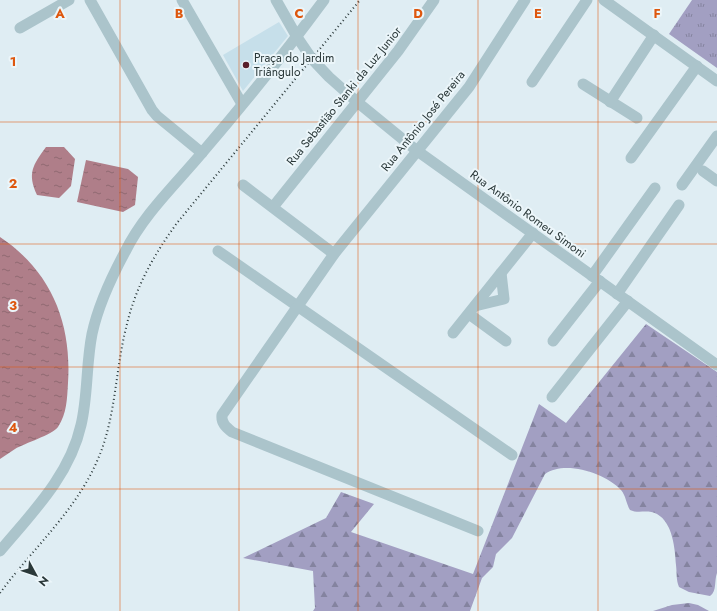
<svg xmlns="http://www.w3.org/2000/svg" width="717" height="611" font-family="Jost,sans-serif">
	<defs>
		<pattern id="grass-tufts" width="24" height="20" patternUnits="userSpaceOnUse"><rect width="24" height="20" fill="#a29fc2"/><path d="M3 7l-1-3M5 7V3M7 7l1-3M15 17l-1-3M17 17v-4M19 17l1-3" fill="none" stroke="#84839f"/></pattern>
		<pattern id="forest-firs" width="22" height="20" patternUnits="userSpaceOnUse"><rect width="22" height="20" fill="#a29fc2"/><path d="M5 1l3.5 6h-7zM16 11l3.5 6h-7z" fill="#84839f"/></pattern>
		<pattern id="water-ripples" width="26" height="14" patternUnits="userSpaceOnUse"><rect width="26" height="14" fill="#af7e89"/><path d="M2 4q2-2 4 0t4 0M15 11q2-2 4 0t4 0" fill="none" stroke="#8f6871"/></pattern>
	</defs>
	<rect width="100%" height="100%" fill="#dfedf3"/>
	<!-- grass -->
	<polygon fill="url(#grass-tufts)" points="692,0 717,0 717,68 669,34"/>
	<!-- forest -->
	<g fill="url(#forest-firs)">
		<path d="M646 324 717 372V573C714 581 717 591 710 596L689 592 679 587C676 580 677 573 676 565 675 549 673 523 657 514 648 509 638 514 630 510 626 503 626 496 621 490 605 473 565 460 545 474L512 538 496 554 493 567 482 578 470 611H313L315 608 313 571 243 558 326 518 341 492 374 504 351 532 473 574 539 404 566 423Z"/>
		<polygon points="689,603 698,605 709,611 653,611 672,605"/>
	</g>
	<!-- plaza -->
	<polygon fill="#c6dfea" points="279,22 288,36 243,91 223,55"/>
	<!-- water -->
	<g fill="url(#water-ripples)">
		<path d="M46 147H64L75 159 71 186 59 198 37 195C27 173 33 165 46 147Z"/>
		<polygon points="86,160 128,169 138,177 135,205 123,212 77,202"/>
		<path d="M0 237C51 271 72 323 68 383 67 399 67 413 58 427 52 435 25 443 15 449 10 452 5 456 0 459Z"/>
	</g>
	<g fill="none" stroke-linecap="round" stroke-linejoin="round">
		<!-- minor -->
		<g stroke="#abc4cb" stroke-width="11">
			<polyline points="90,0 152,110 157,116 202,153"/>
			<polyline points="182,0 242,104"/>
			<polyline points="276,0 297,37 312,59 329,77 356,101 416,150 717,365"/>
			<polyline points="604,0 717,81"/>
			<polyline points="20,28 69,0"/>
			<polyline points="532,82 587,0"/>
			<polyline points="583,84 637,118"/>
			<polyline points="610,102 654,35"/>
			<polyline points="631,158 697,66"/>
			<polyline points="703,171 717,181"/>
			<polyline points="243,185 334,254"/>
			<polyline points="682,185 717,136"/>
			<polyline points="273,207 398,51 434,0"/>
			<polyline points="218,251 512,455"/>
			<polyline points="592,276 655,188"/>
			<polyline points="617,294 679,205"/>
			<polyline points="475,306 504,299 501,273"/>
			<polyline points="469,314 506,341"/>
			<polyline points="453,333 533,233"/>
			<polyline points="553,341 600,281"/>
			<polyline points="552,397 628,301"/>
			<path d="M478 531 232 432C226 427 221 423 222 415L334 254 469 87 525 0"/>
			<path d="M0 551C32 513 70 475 81 425 88 396 86 364 92 334 98 306 111 278 125 252 143 215 175 185 201 154 244 104 285 53 324 0"/>
		</g>
		<!-- rail -->
		<path stroke="#2a3839" stroke-width="2" stroke-dasharray="1 3" stroke-linecap="butt" d="M0 593C33 548 76 511 98 459 116 417 115 372 126 328 135 288 153 256 177 223L360 0"/>
	</g>
	<!-- grid -->
	<path fill="none" stroke="#de570e" stroke-width="1" stroke-opacity="0.55" d="M120 0V611M239 0V611M358 0V611M478 0V611M598 0V611M0 122H717M0 244H717M0 367H717M0 489H717"/>
	<!-- markers -->
	<circle fill="#5a202b" stroke="#ecf6fa" stroke-width="1.5" cx="246" cy="65" r="4"/>
	<g text-anchor="middle" stroke-width="4" stroke-linejoin="round" paint-order="stroke">
		<!-- poi labels -->
		<g font-size="12" fill="#2a3839" stroke="#ecf6fa" text-anchor="start">
			<text x="254" y="62">Praça do Jardim<tspan x="254" dy="14">Triângulo</tspan></text>
		</g>
		<!-- street labels -->
		<g font-size="12" fill="#2a3839" stroke="#ecf6fa">
			<text transform="translate(344 96) rotate(-51)" y="4">Rua Sebastião Stanki da Luz Junior</text>
			<text transform="translate(423 121) rotate(-51)" y="4">Rua Antônio José Pereira</text>
			<text transform="translate(528 214) rotate(36)" y="4">Rua Antônio Romeu Simoni</text>
		</g>
	</g>
	<g font-size="13" text-anchor="middle" font-weight="bold" fill="#de570e" stroke="#ecf6fa" stroke-width="4" stroke-linejoin="round" paint-order="stroke">
		<text x="60" y="18">A</text>
		<text x="179" y="18">B</text>
		<text x="299" y="18">C</text>
		<text x="418" y="18">D</text>
		<text x="538" y="18">E</text>
		<text x="657" y="18">F</text>
		<text x="13" y="66">1</text>
		<text x="13" y="188">2</text>
		<text x="13" y="310">3</text>
		<text x="13" y="432">4</text>
	</g>
	<!-- north arrow -->
	<g transform="translate(36 575) rotate(130)" stroke="#ecf6fa" stroke-width="3" paint-order="stroke">
	<path d="M0-3L7 15L0 10L-7 15Z" fill="#2a3839"/>
	<text y="-6" font-size="11" font-weight="bold" text-anchor="middle" fill="#2a3839">N</text>
	</g>
</svg>
